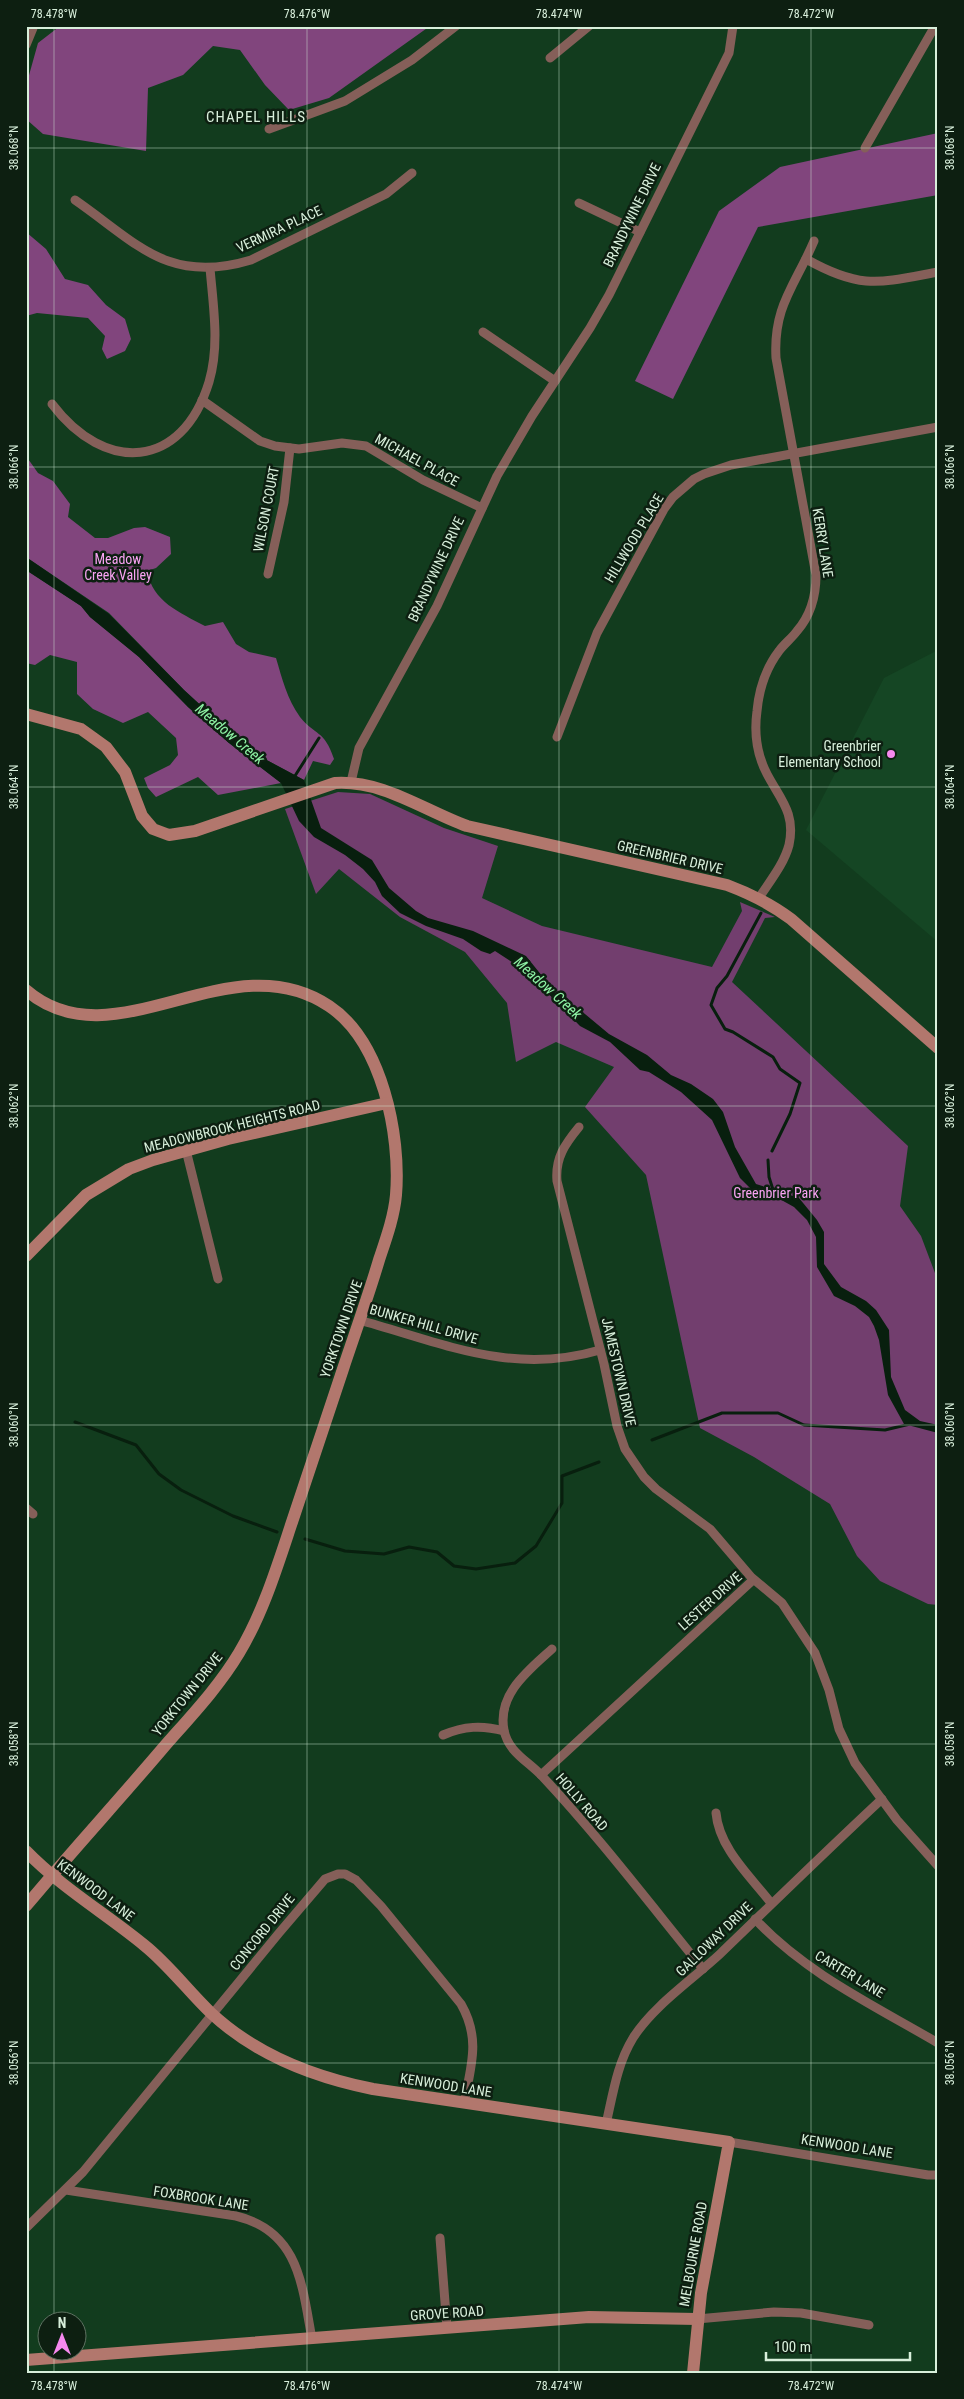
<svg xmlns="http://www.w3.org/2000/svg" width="964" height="2399" font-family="'Roboto Condensed',sans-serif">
	<rect width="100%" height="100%" fill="#123c1e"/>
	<!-- built -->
	<polygon fill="#154624" points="938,650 938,942 806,830 884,678"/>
	<!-- green -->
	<polygon fill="#723e6e" points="338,792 370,794 444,828 498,846 482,898 542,926 712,967 742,911 740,902 775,917 765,918 732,982 908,1146 900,1206 921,1236 938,1281 938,1605 928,1604 880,1581 857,1556 830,1504 754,1457 700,1428 646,1175 585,1107 614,1067 556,1042 516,1062 507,1003 465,952 400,917 339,869 316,894 285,809"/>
	<!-- forest -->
	<g fill="#81457d">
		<polygon points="60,26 430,26 329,98 289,110 265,85 240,50 213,46 183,75 148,88 146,151 43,134 26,119 26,86 38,43"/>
		<polygon points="938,133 938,195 758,227 673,399 635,381 719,211 780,167"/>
		<polygon points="26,232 46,249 65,279 88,285 106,305 125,319 131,339 125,351 107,359 102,349 105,336 88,318 37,313 26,316"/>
		<path d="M26 456 38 473 53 481 70 504 68 517 95 538H108L134 528 145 527 170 537 171 554 156 568 147 571C153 602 179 612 205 626L223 622 236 644 249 652 276 658C282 678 287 699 300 717 315 736 324 729 334 759L330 765 313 761 304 780 261 757 244 745 184 690 109 613 26 557Z"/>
		<polygon points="26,570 81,606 90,617 139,657 188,707 229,743 281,783 218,795 198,777 156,797 148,788 144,778 170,765 178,755 176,738 148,712 123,723 93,709 77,694 77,662 50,655 35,665 26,663"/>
	</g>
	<!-- water -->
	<polygon fill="#081f0e" points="26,557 109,614 184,690 244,745 261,757 304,780 321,828 372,860 389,888 416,911 428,918 473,931 526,956 559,997 579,1009 609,1034 647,1055 671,1075 691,1084 713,1099 723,1112 735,1147 756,1184 799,1198 817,1220 824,1232 824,1264 841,1287 866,1301 876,1310 889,1330 891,1377 905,1410 920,1421 938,1425 938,1433 904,1424 888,1395 879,1340 874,1326 869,1317 855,1306 834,1296 817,1267 816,1237 807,1220 794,1207 776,1197 756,1194 740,1178 712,1120 681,1092 649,1072 640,1070 610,1042 580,1026 526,971 495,951 490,954 481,951 463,939 426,926 400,913 382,896 375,882 363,869 345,855 314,837 299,821 281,783 229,743 188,707 139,657 90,617 81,606 26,570"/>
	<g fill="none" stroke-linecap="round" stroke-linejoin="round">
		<!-- stream -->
		<g stroke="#081f0e" stroke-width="3">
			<polyline points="293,779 319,738"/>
			<polyline points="761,913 727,976 717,988 711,1005 725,1029 733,1032 773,1057 780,1069 800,1083 790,1114 772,1151"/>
			<polyline points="768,1160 769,1177 774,1193"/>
			<polyline points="75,1422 136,1445 159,1474 181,1490 233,1516 277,1532"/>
			<polyline points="652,1440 722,1413 778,1413 804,1425 885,1430 910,1424"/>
			<polyline points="305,1539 345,1551 384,1554 409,1547 437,1552 454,1566 476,1569 515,1563 536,1546 562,1503 562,1476 599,1462"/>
		</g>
		<!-- street -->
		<g stroke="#855f59" stroke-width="9">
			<polyline points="26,45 33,28"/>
			<polyline points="550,58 589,26"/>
			<polyline points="269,129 345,101 412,60 456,26"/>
			<polyline points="865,148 935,26"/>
			<path d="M75 200C137 243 168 285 251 260L386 194 412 173"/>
			<polyline points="579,203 640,232"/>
			<path d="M806 259C861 290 879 283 938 272"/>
			<polyline points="483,332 555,381"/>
			<polyline points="202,400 260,441 275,446 299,449 342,443 366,446 423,480 482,508"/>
			<path d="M52 404C105 474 182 470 209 382 220 345 213 305 210 268"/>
			<polyline points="268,574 284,502 290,448"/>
			<polyline points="557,737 597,633 664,509 673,497 694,479 704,474 731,465 938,427"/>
			<polyline points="351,782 359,748 437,606 497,476 532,416 590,328 609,295 729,53 733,26"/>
			<path d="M759 898C770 881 784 864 789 845 796 813 780 799 767 774 757 755 754 733 757 711 759 690 766 668 779 651 784 644 792 638 797 631 811 615 816 596 816 575L776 358C773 306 795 286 814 241"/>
			<path d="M579 1127C565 1144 555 1158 557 1181L604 1364 617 1426 625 1449 644 1477 656 1489 710 1529 751 1577 782 1603 815 1653 829 1690 839 1729 855 1763 897 1820 938 1866"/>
			<polyline points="186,1150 218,1279"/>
			<path d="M359 1320C443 1343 512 1376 600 1350"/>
			<polyline points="26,1508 33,1514"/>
			<path d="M552 1649C529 1670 497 1694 504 1730 508 1752 528 1761 542 1776 599 1837 650 1904 703 1969"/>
			<path d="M443 1735C464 1726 482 1725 504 1731"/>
			<polyline points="541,1775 753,1580"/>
			<path d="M716 1813C719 1848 750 1876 771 1903"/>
			<path d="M755 1919C805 1973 875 2006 938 2043"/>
			<path d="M606 2124C613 2094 617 2064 633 2038 653 2006 693 1979 720 1954 774 1902 827 1850 882 1799"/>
			<polyline points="729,2142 928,2175 938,2175"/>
			<path d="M66 2190 236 2216C299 2231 302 2285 312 2339"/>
			<path d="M26 2228 83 2172 279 1933 325 1879 338 1874H345L356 1880 381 1906 461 2004C481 2039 471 2066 464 2103"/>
			<polyline points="440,2238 447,2328"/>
			<polyline points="697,2319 774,2312 801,2313 869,2325"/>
		</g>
		<!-- secondary -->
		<g stroke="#b2776d" stroke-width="12">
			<path d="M26 714 81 729 106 747 125 772 142 816 153 829 169 835 195 831 335 783C383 780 423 810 467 826L727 885C751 894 771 904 791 919L938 1048"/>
			<path d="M26 990C114 1066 229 939 329 1006 382 1041 401 1135 396 1195 394 1217 386 1239 379 1260 368 1297 355 1333 343 1369 326 1420 309 1471 292 1522 277 1567 263 1613 239 1653 218 1688 190 1717 163 1748 118 1801 71 1852 26 1906"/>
			<polyline points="26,1256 86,1195 129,1169 153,1160 228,1139 387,1103"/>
			<path d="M26 1851C62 1888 105 1913 144 1945 169 1965 188 1991 211 2013 256 2055 313 2077 373 2089L729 2142 701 2293 693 2373"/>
			<polyline points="26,2360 589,2317 697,2319"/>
		</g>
	</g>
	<!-- ticks -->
	<path fill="none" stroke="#d8efdb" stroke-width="1" stroke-opacity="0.45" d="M54 26V2322M307 26V2373M559 26V2373M811 26V2373M26 148H938M26 467H938M26 787H938M26 1106H938M26 1425H938M26 1744H938M26 2063H938M54 2352V2373"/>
	<!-- markers -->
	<circle fill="#f589ee" stroke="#0d1f11" stroke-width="2" cx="891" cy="754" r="5"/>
	<g text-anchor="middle" stroke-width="5" stroke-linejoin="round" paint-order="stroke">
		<!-- street labels -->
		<g font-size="14" fill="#d8efdb" stroke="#0d1f11">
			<text transform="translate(632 215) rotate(-64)" y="5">BRANDYWINE DRIVE</text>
			<text transform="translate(279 229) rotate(-25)" y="5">VERMIRA PLACE</text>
			<text transform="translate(417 460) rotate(29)" y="5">MICHAEL PLACE</text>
			<text transform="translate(266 509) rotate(-79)" y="5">WILSON COURT</text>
			<text transform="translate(634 538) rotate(-59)" y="5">HILLWOOD PLACE</text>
			<text transform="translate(823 543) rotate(81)" y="5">KERRY LANE</text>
			<text transform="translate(436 569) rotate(-65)" y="5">BRANDYWINE DRIVE</text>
			<text transform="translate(670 857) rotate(13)" y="5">GREENBRIER DRIVE</text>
			<text transform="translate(232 1126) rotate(-14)" y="5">MEADOWBROOK HEIGHTS ROAD</text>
			<text transform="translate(424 1324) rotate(16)" y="5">BUNKER HILL DRIVE</text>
			<text transform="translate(341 1329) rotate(-71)" y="5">YORKTOWN DRIVE</text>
			<text transform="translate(619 1372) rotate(77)" y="5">JAMESTOWN DRIVE</text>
			<text transform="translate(710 1601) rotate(-42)" y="5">LESTER DRIVE</text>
			<text transform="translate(187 1694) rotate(-51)" y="5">YORKTOWN DRIVE</text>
			<text transform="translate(582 1802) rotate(49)" y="5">HOLLY ROAD</text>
			<text transform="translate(96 1890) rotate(37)" y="5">KENWOOD LANE</text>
			<text transform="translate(262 1932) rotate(-51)" y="5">CONCORD DRIVE</text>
			<text transform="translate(714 1939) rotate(-44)" y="5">GALLOWAY DRIVE</text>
			<text transform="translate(850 1974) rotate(31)" y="5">CARTER LANE</text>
			<text transform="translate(446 2085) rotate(9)" y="5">KENWOOD LANE</text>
			<text transform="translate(847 2146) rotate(9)" y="5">KENWOOD LANE</text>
			<text transform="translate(201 2198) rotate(9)" y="5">FOXBROOK LANE</text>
			<text transform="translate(693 2254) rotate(-80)" y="5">MELBOURNE ROAD</text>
			<text transform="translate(447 2313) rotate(-4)" y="5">GROVE ROAD</text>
		</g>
		<!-- park labels -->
		<g font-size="14" fill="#f9a3f3" stroke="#0d1f11">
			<text x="118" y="564">Meadow<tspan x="118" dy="16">Creek Valley</tspan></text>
			<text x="776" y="1198">Greenbrier Park</text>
		</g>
		<!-- poi labels -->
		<g font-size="14" fill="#d8efdb" stroke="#0d1f11" text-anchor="end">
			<text x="881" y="751">Greenbrier<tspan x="881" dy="16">Elementary School</tspan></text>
		</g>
		<!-- neighbourhood labels -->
		<g font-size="15" letter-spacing="1" fill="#d8efdb" stroke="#0d1f11">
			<text x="256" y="122">CHAPEL HILLS</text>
		</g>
		<!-- water labels -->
		<g font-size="15" font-style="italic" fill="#8ef2a4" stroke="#0d1f11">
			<text transform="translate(230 734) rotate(40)" y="5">Meadow Creek</text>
			<text transform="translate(548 988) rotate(42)" y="5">Meadow Creek</text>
		</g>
	</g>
	<!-- border -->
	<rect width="964" height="2399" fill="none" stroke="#0d1f11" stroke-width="55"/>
	<!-- north arrow -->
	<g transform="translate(62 2336)"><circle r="24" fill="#0d1f11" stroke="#5e7262"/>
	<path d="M0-4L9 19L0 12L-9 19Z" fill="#f589ee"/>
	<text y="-8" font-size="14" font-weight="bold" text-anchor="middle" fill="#d8efdb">N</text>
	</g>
	<!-- scale -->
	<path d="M766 2352v8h144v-8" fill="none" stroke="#d8efdb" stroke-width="2.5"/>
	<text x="774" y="2352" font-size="15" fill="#d8efdb" stroke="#0d1f11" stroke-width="4" paint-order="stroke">100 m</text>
	<rect x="28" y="28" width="908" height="2344" fill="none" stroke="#d8efdb" stroke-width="2"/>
	<g font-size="12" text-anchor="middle" fill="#d8efdb">
		<text x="54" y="18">78.478°W</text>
		<text x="307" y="18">78.476°W</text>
		<text x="559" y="18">78.474°W</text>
		<text x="811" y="18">78.472°W</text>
		<text transform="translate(14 148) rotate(-90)" y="4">38.068°N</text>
		<text transform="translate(950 148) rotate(-90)" y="4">38.068°N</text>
		<text transform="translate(14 467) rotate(-90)" y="4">38.066°N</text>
		<text transform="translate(950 467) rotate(-90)" y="4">38.066°N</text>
		<text transform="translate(14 787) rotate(-90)" y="4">38.064°N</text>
		<text transform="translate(950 787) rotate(-90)" y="4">38.064°N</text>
		<text transform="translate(14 1106) rotate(-90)" y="4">38.062°N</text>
		<text transform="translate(950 1106) rotate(-90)" y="4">38.062°N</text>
		<text transform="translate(14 1425) rotate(-90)" y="4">38.060°N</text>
		<text transform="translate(950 1425) rotate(-90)" y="4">38.060°N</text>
		<text transform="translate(14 1744) rotate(-90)" y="4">38.058°N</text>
		<text transform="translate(950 1744) rotate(-90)" y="4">38.058°N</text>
		<text transform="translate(14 2063) rotate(-90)" y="4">38.056°N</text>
		<text transform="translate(950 2063) rotate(-90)" y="4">38.056°N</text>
		<text x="54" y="2390">78.478°W</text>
		<text x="307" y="2390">78.476°W</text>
		<text x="559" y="2390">78.474°W</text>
		<text x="811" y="2390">78.472°W</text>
	</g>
</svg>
